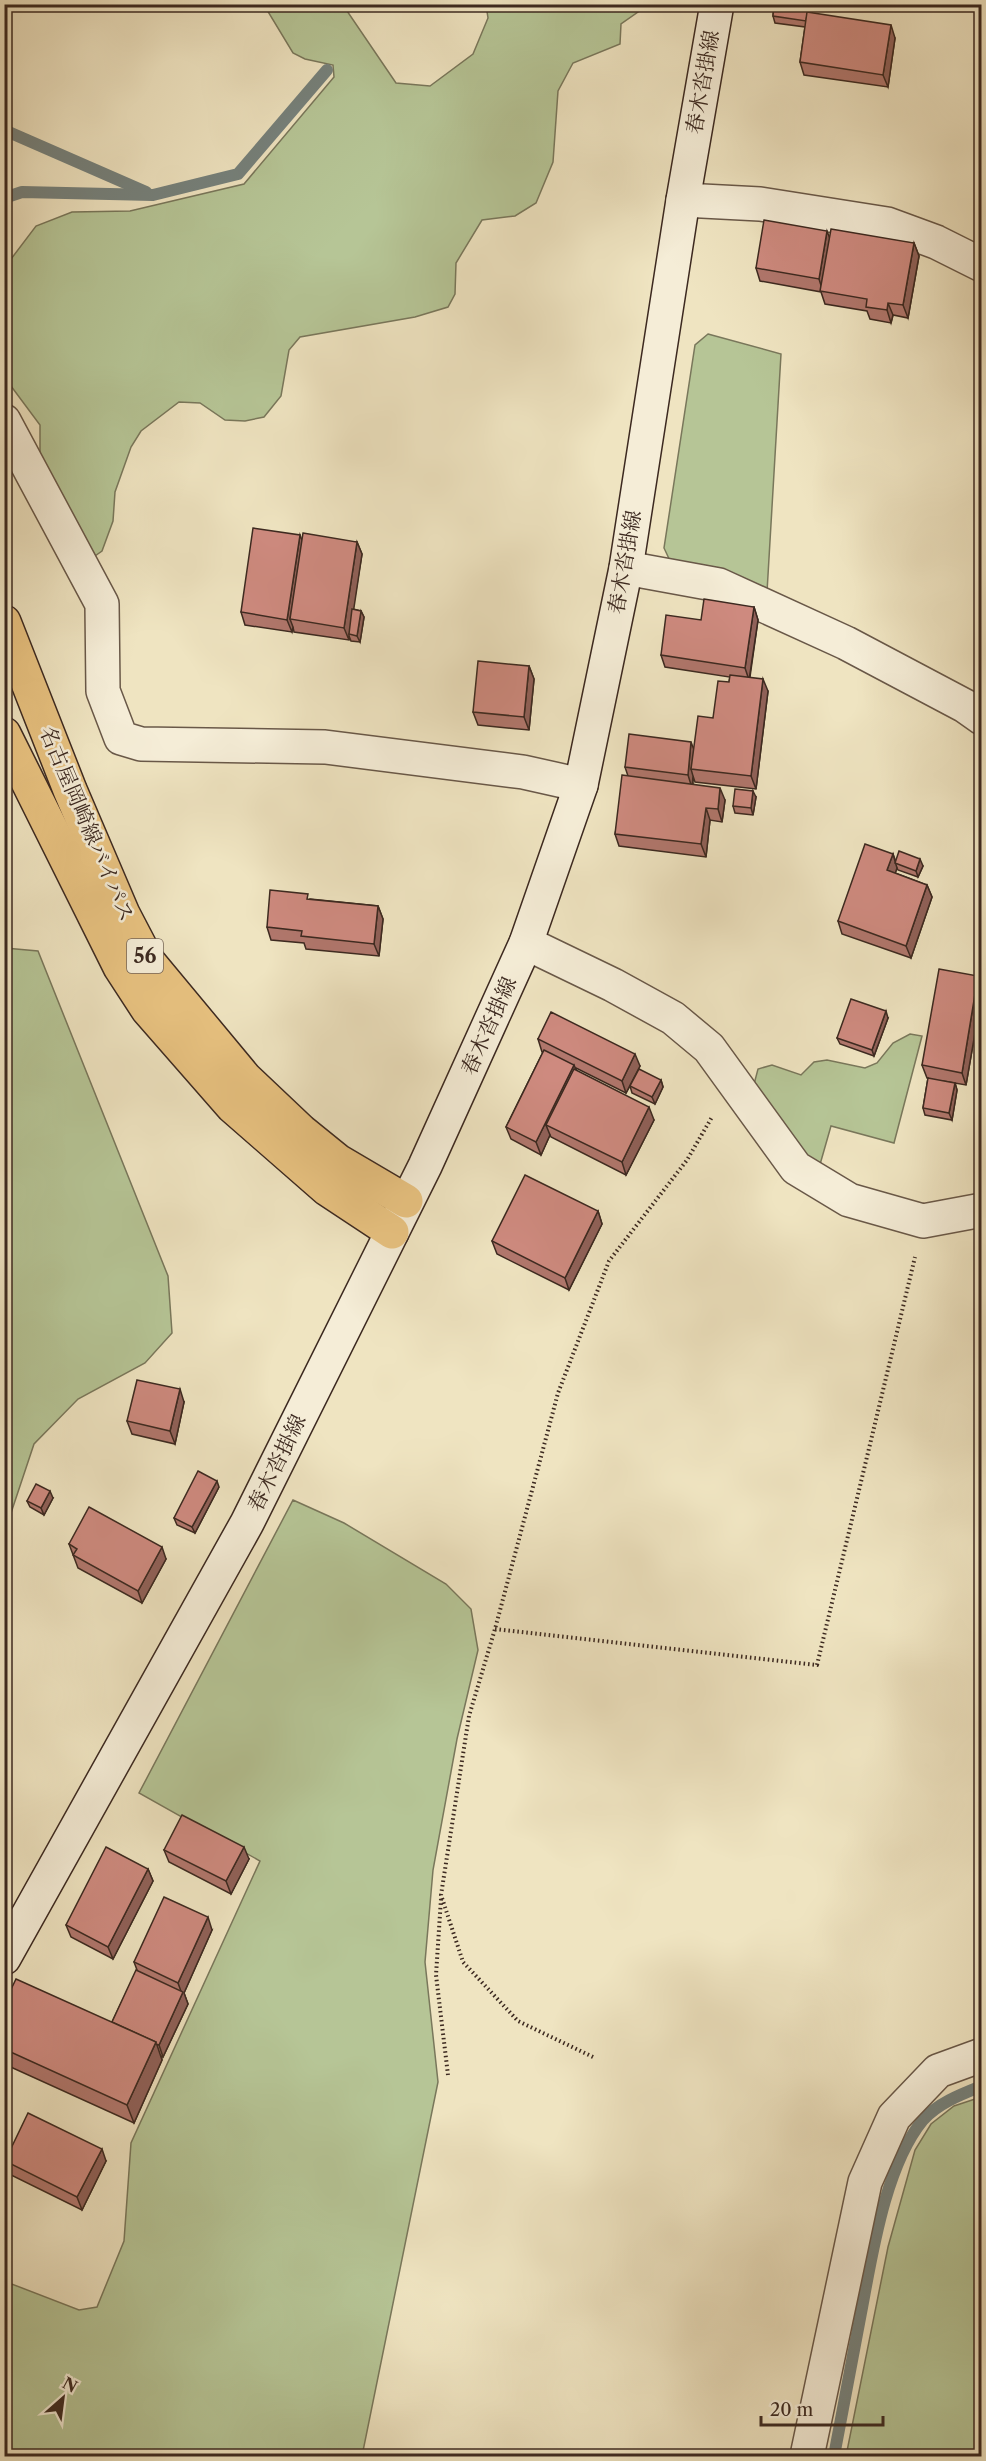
<svg xmlns="http://www.w3.org/2000/svg" width="986" height="2461" font-family="'Libre Caslon Text','Noto Serif JP',serif">
	<rect width="100%" height="100%" fill="#efe4c1"/>
	<filter id="stains"><feTurbulence type="fractalNoise" baseFrequency=".00333" numOctaves="4"/><feColorMatrix values="0 0 0 0 .2 0 0 0 0 .09 0 0 0 0 .02 0 0 0 .5 -.17"/></filter>
	<radialGradient id="worn" r=".72"><stop offset=".6" stop-color="#630" stop-opacity="0"/><stop offset="1" stop-color="#630" stop-opacity=".3"/></radialGradient>
	<!-- green -->
	<g fill="#b6c596" stroke="#79775b" stroke-width="1.5">
		<polygon points="264,5 343,5 396,83 430,86 473,54 488,18 486,5 648,5 621,24 620,44 573,63 558,91 553,162 536,203 515,216 482,220 456,263 455,294 448,307 415,317 300,337 289,350 281,396 264,417 245,421 225,420 200,403 179,402 141,431 131,447 115,492 113,521 102,551 92,558 40,465 40,425 5,378 5,267 36,226 72,212 130,211 244,184 334,77 333,65 305,59 293,53"/>
		<polygon points="708,334 781,354 767,592 671,563 664,548 695,345"/>
		<polygon points="5,948 38,951 168,1276 172,1333 145,1363 78,1399 34,1444 5,1531"/>
		<polygon points="910,1034 922,1036 894,1143 831,1126 819,1168 799,1160 753,1088 758,1069 772,1065 801,1075 814,1062 827,1060 865,1068 877,1063 893,1043"/>
		<polygon points="293,1500 344,1523 446,1584 471,1609 478,1650 457,1739 433,1870 425,1962 438,2082 362,2456 5,2456 4,2281 79,2310 97,2307 124,2241 131,2143 260,1861 139,1793"/>
		<polygon points="981,2097 981,2456 846,2456 888,2247 915,2150 931,2124 954,2106"/>
	</g>
	<g fill="none" stroke-linecap="round" stroke-linejoin="round">
		<!-- stream -->
		<g stroke="#76827d" stroke-width="12">
			<polyline points="4,130 146,192"/>
			<polyline points="4,198 22,192 153,195 238,174 327,70"/>
			<path d="M834 2456C843 2409 852 2361 861 2313 872 2255 885 2166 923 2120 938 2103 962 2094 982 2086"/>
		</g>
		<defs>
			<g id="street">
				<polyline points="683,200 760,204 887,224 936,242 982,265"/>
				<polyline points="4,421 102,604 103,691 121,738 141,744 325,747 523,772 581,785"/>
				<polyline points="626,568 719,585 846,643 965,706 982,718"/>
				<polyline points="526,943 613,985 673,1018 709,1048 796,1168 849,1200 923,1221 982,1210"/>
				<polyline points="807,2456 865,2182 894,2117 938,2071 982,2055"/>
			</g>
			<polyline id="secondary" points="4,1958 247,1523 425,1166 526,943 581,785 626,568 683,200 717,4"/>
			<g id="primary">
				<polyline points="4,622 70,790 123,914 147,960 245,1078 301,1131 338,1161 406,1201"/>
				<polyline points="4,734 120,967 148,1010 232,1106 327,1189 392,1232"/>
			</g>
		</defs>
		<!-- street casing -->
		<use href="#street" stroke="#695848" stroke-width="36"/>
		<!-- secondary casing -->
		<use href="#secondary" stroke="#3c2920" stroke-width="36"/>
		<!-- primary casing -->
		<use href="#primary" stroke="#3c2920" stroke-width="36"/>
		<!-- path -->
		<g stroke="#3c2920" stroke-width="4" stroke-dasharray="1.5 3" stroke-linecap="butt">
			<polyline points="495,1629 817,1665 915,1257"/>
			<polyline points="441,1899 436,1975 448,2075"/>
			<polyline points="593,2057 518,2021 463,1962 441,1895 469,1716 495,1629 558,1393 609,1261 687,1160 712,1117"/>
		</g>
		<!-- street -->
		<use href="#street" stroke="#f5edd7" stroke-width="33"/>
		<!-- secondary -->
		<use href="#secondary" stroke="#f5edd7" stroke-width="33"/>
		<!-- primary -->
		<use href="#primary" stroke="#e8c280" stroke-width="33"/>
	</g>
	<!-- wall -->
	<g fill="#b1776d" stroke="#3c2920" stroke-width="1.5">
		<polygon points="774,4 811,4 812,8 811,13 895,38 888,87 804,75 800,62 805,27 775,23 773,16"/>
		<polygon points="830,238 914,243 919,256 908,318 893,315 891,323 870,319 867,311 825,304 821,292 760,281 756,268"/>
		<polygon points="302,540 357,542 362,554 353,609 361,611 364,617 360,642 351,641 349,636 349,640 294,632 293,627 292,632 245,625 241,612"/>
		<polygon points="754,607 758,620 750,677 768,691 756,789 695,782 693,776 693,784 725,800 722,822 710,820 706,857 619,846 615,834 628,776 625,767 693,749 713,718 729,682 730,677 665,667 661,655 701,620"/>
		<polygon points="529,666 534,679 529,730 478,725 473,712"/>
		<polygon points="756,797 753,815 735,813 733,806"/>
		<polygon points="893,854 896,862 923,866 918,877 898,870 897,868 895,873 927,885 932,897 911,958 842,934 838,921"/>
		<polygon points="310,899 378,906 383,919 379,956 306,949 304,943 271,940 267,927"/>
		<polygon points="981,965 981,1012 980,1012 979,1010 966,1085 943,1081 955,1083 957,1090 952,1120 925,1115 923,1108 928,1078 927,1078 922,1065 979,979"/>
		<polygon points="888,1018 874,1056 840,1044 837,1038"/>
		<polygon points="538,1039 640,1066 630,1086 661,1080 663,1087 655,1104 632,1093 630,1086 626,1093 576,1068 576,1071 654,1120 626,1175 551,1137 550,1135 541,1155 511,1139 506,1127 543,1052 542,1052"/>
		<polygon points="598,1211 602,1224 569,1290 497,1254 492,1241"/>
		<polygon points="184,1402 175,1444 132,1434 127,1421"/>
		<polygon points="219,1487 195,1533 177,1525 174,1518"/>
		<polygon points="53,1498 44,1515 30,1507 27,1501"/>
		<polygon points="69,1544 166,1559 142,1603 78,1568"/>
		<polygon points="164,1850 249,1859 231,1894 169,1862"/>
		<polygon points="148,1869 153,1881 113,1959 71,1937 66,1925"/>
		<polygon points="212,1930 184,1993 188,2004 163,2057 161,2056 162,2060 134,2123 4,2064 4,2004 112,2022 137,1970 134,1962"/>
		<polygon points="5,2161 106,2161 82,2210 9,2174"/>
	</g>
	<!-- shaded-wall -->
	<g fill="#906159" stroke="#3c2920" stroke-width="1.5">
		<polygon points="809,4 811,4 812,8 809,28 806,21"/>
		<polygon points="891,25 895,38 888,87 883,75"/>
		<polygon points="827,231 832,244 823,292 819,279"/>
		<polygon points="914,243 919,256 908,318 903,305"/>
		<polygon points="888,303 893,315 891,323 887,310"/>
		<polygon points="300,535 305,548 290,619 293,627 292,632 287,620"/>
		<polygon points="357,542 362,554 350,634 349,634 349,640 344,628"/>
		<polygon points="754,607 758,620 749,680 745,668"/>
		<polygon points="361,611 364,617 360,642 357,636"/>
		<polygon points="529,666 534,679 529,730 524,717"/>
		<polygon points="763,679 768,691 756,789 751,776"/>
		<polygon points="691,742 696,755 691,769 693,776 692,788 688,775"/>
		<polygon points="720,788 725,800 722,822 718,809"/>
		<polygon points="753,791 756,797 753,815 751,808"/>
		<polygon points="706,808 710,820 706,857 701,844"/>
		<polygon points="893,854 897,868 892,883 887,870"/>
		<polygon points="920,859 923,866 918,877 916,871"/>
		<polygon points="927,885 932,897 911,958 906,946"/>
		<polygon points="378,906 383,919 379,956 374,944"/>
		<polygon points="978,976 981,985 975,999 979,1010 966,1085 962,1073"/>
		<polygon points="886,1011 888,1018 874,1056 872,1050"/>
		<polygon points="635,1054 640,1066 626,1093 622,1081"/>
		<polygon points="574,1065 579,1077 546,1125 550,1135 541,1155 536,1142"/>
		<polygon points="661,1080 663,1087 655,1104 652,1097"/>
		<polygon points="955,1083 957,1090 952,1120 949,1113"/>
		<polygon points="649,1107 654,1120 626,1175 622,1162"/>
		<polygon points="598,1211 602,1224 569,1290 565,1278"/>
		<polygon points="180,1389 184,1402 175,1444 170,1431"/>
		<polygon points="217,1481 219,1487 195,1533 192,1527"/>
		<polygon points="50,1491 53,1498 44,1515 41,1508"/>
		<polygon points="162,1547 166,1559 142,1603 138,1591"/>
		<polygon points="244,1847 249,1859 231,1894 226,1881"/>
		<polygon points="148,1869 153,1881 113,1959 108,1947"/>
		<polygon points="208,1917 212,1930 184,1993 188,2004 163,2057 159,2045 182,1994 178,1983"/>
		<polygon points="156,2042 162,2060 134,2123 127,2105"/>
		<polygon points="102,2149 106,2161 82,2210 77,2197"/>
	</g>
	<!-- building -->
	<g fill="#ce8a7f" stroke="#3c2920" stroke-width="1.5">
		<polygon points="774,4 809,4 806,21 773,16"/>
		<polygon points="807,12 891,25 883,75 800,62"/>
		<polygon points="764,220 827,231 819,279 756,268"/>
		<polygon points="831,229 914,243 903,305 888,303 887,310 866,307 867,299 820,291"/>
		<polygon points="253,528 300,535 287,620 241,612"/>
		<polygon points="303,533 357,542 344,628 290,619"/>
		<polygon points="704,599 754,607 745,668 661,655 666,615 701,620"/>
		<polygon points="352,609 361,611 357,636 349,634"/>
		<polygon points="478,661 529,666 524,717 473,712"/>
		<polygon points="730,675 763,679 751,776 691,769 698,716 713,718 718,681 729,682"/>
		<polygon points="629,734 691,742 688,775 625,767"/>
		<polygon points="622,775 720,788 718,809 706,808 701,844 615,834"/>
		<polygon points="735,789 753,791 751,808 733,806"/>
		<polygon points="865,844 893,854 887,870 927,885 906,946 838,921"/>
		<polygon points="899,851 920,859 916,871 895,863"/>
		<polygon points="270,890 308,894 307,899 378,906 374,944 301,936 302,931 267,927"/>
		<polygon points="981,965 981,1000 975,999"/>
		<polygon points="939,969 978,976 962,1073 922,1065"/>
		<polygon points="851,999 886,1011 872,1050 837,1038"/>
		<polygon points="551,1012 635,1054 622,1081 538,1039"/>
		<polygon points="544,1050 574,1065 536,1142 506,1127"/>
		<polygon points="574,1069 649,1107 622,1162 546,1125"/>
		<polygon points="639,1069 661,1080 652,1097 630,1086"/>
		<polygon points="928,1078 955,1083 949,1113 923,1108"/>
		<polygon points="525,1175 598,1211 565,1278 492,1241"/>
		<polygon points="137,1380 180,1389 170,1431 127,1421"/>
		<polygon points="198,1471 217,1481 192,1527 174,1518"/>
		<polygon points="36,1484 50,1491 41,1508 27,1501"/>
		<polygon points="89,1507 162,1547 138,1591 73,1555 77,1549 69,1544"/>
		<polygon points="182,1815 244,1847 226,1881 164,1850"/>
		<polygon points="106,1847 148,1869 108,1947 66,1925"/>
		<polygon points="164,1897 208,1917 178,1983 134,1962"/>
		<polygon points="136,1970 183,1992 159,2045 156,2044 156,2042 112,2022"/>
		<polygon points="16,1979 156,2042 127,2105 4,2049 4,2004"/>
		<polygon points="28,2113 102,2149 77,2197 5,2161"/>
	</g>
	<g text-anchor="middle" stroke-width="5" stroke-linejoin="round" paint-order="stroke">
		<!-- shield labels -->
		<rect fill="#f5edd7" stroke="#746457" stroke-width="1.5" x="127" y="939" width="36" height="34" rx="4.5"/>
		<g font-size="20" font-weight="bold" fill="#3c2920">
			<text x="145" y="963">56</text>
		</g>
		<!-- street labels -->
		<g font-size="21" fill="#3c2920" stroke="#f5edd7">
			<text transform="translate(703 82) rotate(-80)" y="7">春木沓掛線</text>
			<text transform="translate(625 562) rotate(-80)" y="7">春木沓掛線</text>
			<text transform="translate(87 824) rotate(67)" y="7">名古屋岡崎線バイパス</text>
			<text transform="translate(489 1026) rotate(-66)" y="7">春木沓掛線</text>
			<text transform="translate(277 1463) rotate(-64)" y="7">春木沓掛線</text>
		</g>
	</g>
	<!-- margin -->
	<rect width="986" height="2461" fill="none" stroke="#efe4c1" stroke-width="24"/>
	<rect x="6" y="6" width="974" height="2449" fill="none" stroke="#3c2920" stroke-width="3"/>
	<rect x="12" y="12" width="962" height="2437" fill="none" stroke="#3c2920" stroke-width="1.5"/>
	<!-- north arrow -->
	<g transform="translate(63 2398) rotate(28)" stroke="#f5edd7" stroke-width="4.5" paint-order="stroke">
	<path d="M0-4.5L10 22L0 15L-10 22Z" fill="#3c2920"/>
	<text y="-9" font-size="16" font-weight="bold" text-anchor="middle" fill="#3c2920">N</text>
	</g>
	<!-- scale -->
	<path d="M761 2416v9h122v-9" fill="none" stroke="#3c2920" stroke-width="3"/>
	<text x="770" y="2416" font-size="18" fill="#3c2920" stroke="#f5edd7" stroke-width="4.5" paint-order="stroke">20 m</text>
	<rect width="100%" height="100%" filter="url(#stains)"/>
	<rect width="100%" height="100%" fill="url(#worn)"/>
</svg>
